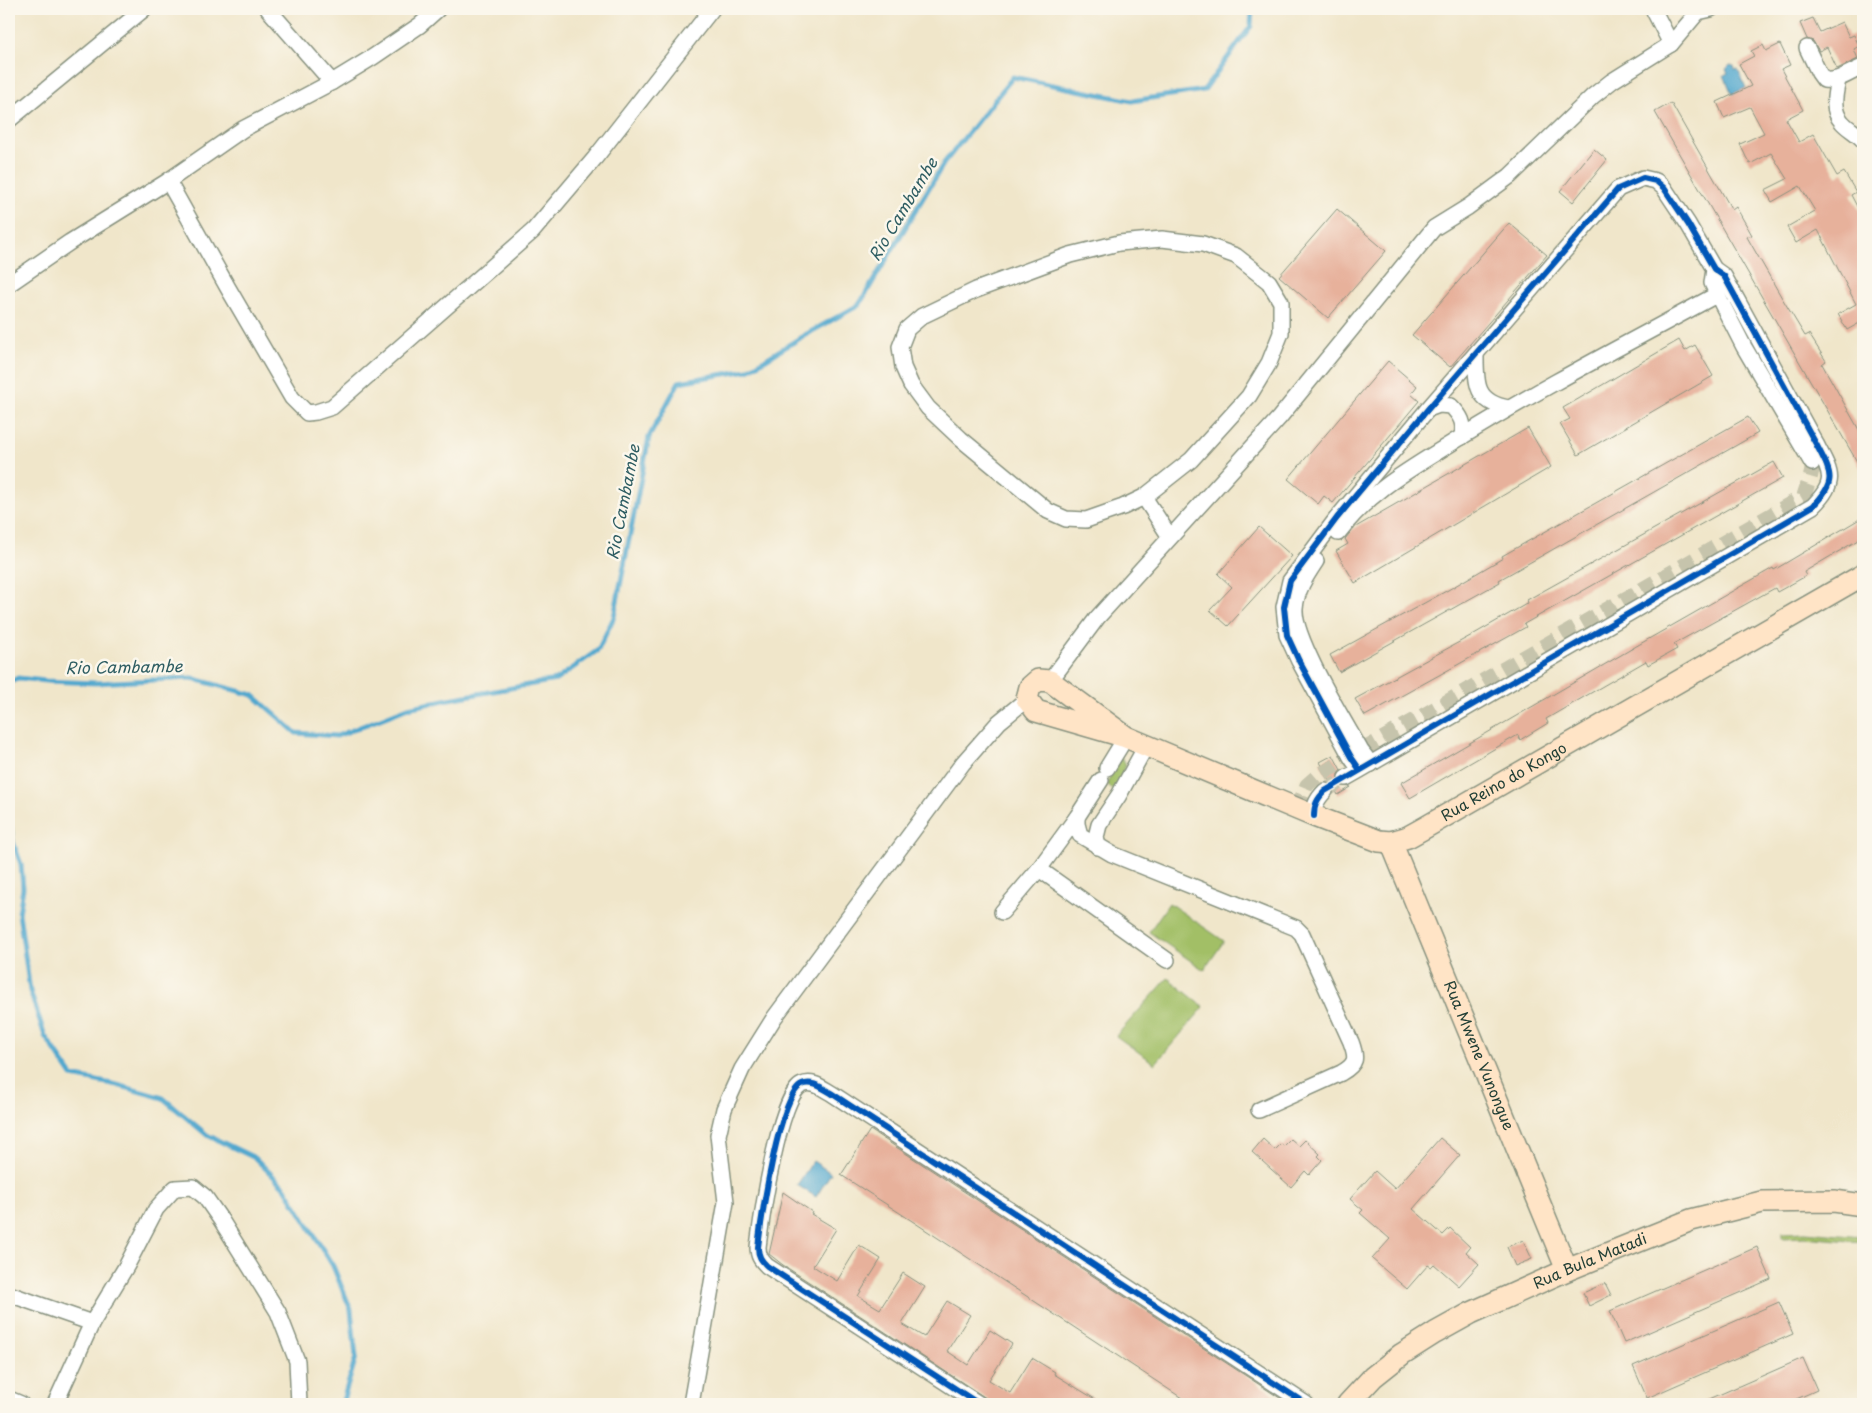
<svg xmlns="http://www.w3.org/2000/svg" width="1872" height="1413" font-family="'Playpen Sans',sans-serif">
	<rect width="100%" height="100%" fill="#fbf7ec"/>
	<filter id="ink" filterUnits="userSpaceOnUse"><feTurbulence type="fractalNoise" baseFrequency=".02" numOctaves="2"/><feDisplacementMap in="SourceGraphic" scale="10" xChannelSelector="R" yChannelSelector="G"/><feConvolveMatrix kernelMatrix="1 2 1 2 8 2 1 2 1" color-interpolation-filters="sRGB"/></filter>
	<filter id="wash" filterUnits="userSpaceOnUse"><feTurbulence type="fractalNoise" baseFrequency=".0096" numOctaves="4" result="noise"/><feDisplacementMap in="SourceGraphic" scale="20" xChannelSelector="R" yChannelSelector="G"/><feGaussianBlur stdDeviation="1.12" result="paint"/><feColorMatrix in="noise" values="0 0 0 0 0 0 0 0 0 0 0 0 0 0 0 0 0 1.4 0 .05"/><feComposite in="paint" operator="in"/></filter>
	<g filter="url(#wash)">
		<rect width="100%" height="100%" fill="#f0e6ca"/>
		<!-- green -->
		<g fill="#a2bf66" stroke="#607e4d">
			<polygon points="1120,759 1123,759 1126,765 1116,788 1110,789 1107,784 1117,761"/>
			<polygon points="1169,903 1224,941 1204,970 1149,932"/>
			<polygon points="1168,978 1204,1007 1155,1064 1116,1036"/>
			<polygon points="1805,1232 1863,1237 1863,1242 1804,1237 1782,1238 1782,1233"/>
		</g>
		<!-- water -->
		<g fill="#52a8ce" stroke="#387281">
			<polygon points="1730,65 1734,66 1735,70 1738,69 1746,88 1732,94 1724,75 1728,73 1726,69"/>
			<polygon points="813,1161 831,1173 816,1197 797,1185"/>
		</g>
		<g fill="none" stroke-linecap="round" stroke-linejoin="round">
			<!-- stream -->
			<g stroke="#52a8ce" stroke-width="5">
				<polyline points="9,683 18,678 46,681 96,683 191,678 253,695 296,733 337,736 408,708 449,699 556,680 598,650 614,617 649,437 679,382 748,370 805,335 859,305 944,163 1013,77 1132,101 1204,90 1251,26 1252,9"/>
				<polyline points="9,816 13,842 21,864 23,888 19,913 30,991 45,1036 72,1076 117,1085 163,1098 207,1135 255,1158 285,1188 333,1266 351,1310 356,1357 342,1404"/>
			</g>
		</g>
		<g id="blocks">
			<!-- building -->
			<g fill="#e7b19b">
				<polygon points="1813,18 1820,32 1842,22 1849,37 1854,35 1859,46 1854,49 1858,59 1837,69 1827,47 1819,51 1813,41 1807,39 1800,23"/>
				<polygon points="1780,44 1790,65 1781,69 1803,110 1786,119 1799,142 1813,134 1837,176 1844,172 1856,192 1851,195 1863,218 1863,321 1847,330 1838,314 1856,304 1818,230 1796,243 1787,227 1815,211 1800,186 1772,202 1765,190 1787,179 1771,153 1750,164 1746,157 1740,144 1764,133 1750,107 1724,118 1717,102 1751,86 1739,64 1754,56 1751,51 1763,45 1766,51"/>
				<polygon points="1671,103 1732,210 1736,207 1752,235 1747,237 1782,298 1805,336 1809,334 1826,361 1822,364 1863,437 1863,472 1655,112"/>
				<polygon points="1594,149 1607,160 1573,202 1560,191"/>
				<polygon points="1337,209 1386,251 1328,318 1279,276"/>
				<polygon points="1509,223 1547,255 1450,367 1412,335"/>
				<polygon points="1679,340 1685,351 1695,345 1713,376 1578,455 1560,424 1570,419 1563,408"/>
				<polygon points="1388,361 1417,386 1411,394 1419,401 1333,503 1324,496 1318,504 1288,479"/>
				<polygon points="1748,417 1758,433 1499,580 1500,582 1339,672 1330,655 1448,590 1503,558 1502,556"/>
				<polygon points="1528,428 1551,467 1355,583 1336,551 1348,544 1345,539 1354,528"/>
				<polygon points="1774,462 1783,478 1524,624 1526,627 1365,716 1355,699 1474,634 1528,603 1527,600"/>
				<polygon points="1863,517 1863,537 1804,572 1806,576 1777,592 1775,588 1674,644 1677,649 1648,665 1646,661 1546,719 1548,723 1520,740 1518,735 1410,798 1401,783 1652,637 1773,568 1774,570"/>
				<polygon points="1259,527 1292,556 1228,626 1210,610 1232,587 1218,574"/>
				<polygon points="1333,755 1341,770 1338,774 1338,782 1342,786 1351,787 1338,795 1320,762"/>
				<polygon points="870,1130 1194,1342 1289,1404 1191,1404 906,1217 841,1175"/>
				<polygon points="1440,1138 1460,1155 1413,1209 1443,1235 1450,1228 1470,1247 1466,1252 1479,1264 1459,1286 1434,1264 1431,1267 1428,1265 1407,1289 1372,1259 1390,1239 1360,1213 1363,1210 1350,1199 1375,1171 1395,1189"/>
				<polygon points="1263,1139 1275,1150 1281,1144 1284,1146 1291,1139 1299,1146 1305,1140 1320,1154 1318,1156 1322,1160 1309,1175 1305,1171 1291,1187 1252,1152"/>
				<polygon points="783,1192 812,1212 811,1214 836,1229 813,1266 837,1281 859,1245 881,1259 858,1296 880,1309 903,1273 925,1287 902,1324 924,1337 947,1301 970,1315 947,1351 968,1365 990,1330 1012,1344 989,1380 1010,1393 1032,1358 1055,1372 1054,1374 1103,1404 995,1404 783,1265 769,1254"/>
				<polygon points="1523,1240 1532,1259 1515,1266 1507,1247"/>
				<polygon points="1757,1247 1771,1279 1624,1343 1610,1311"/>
				<polygon points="1605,1283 1611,1295 1589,1306 1583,1293"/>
				<polygon points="1779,1302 1793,1334 1647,1398 1633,1366"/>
				<polygon points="1803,1358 1817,1390 1785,1404 1698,1404"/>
			</g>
		</g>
	</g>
	<g filter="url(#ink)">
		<use href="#blocks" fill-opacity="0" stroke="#88927f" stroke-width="1"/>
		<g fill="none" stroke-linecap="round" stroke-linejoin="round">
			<!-- street-tunnel -->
			<g stroke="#c6c4ac" stroke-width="15" stroke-dasharray="15 8" stroke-linecap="butt">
				<polyline points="1325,791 1346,778"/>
				<path d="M1297 809 1307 785 1316 777 1804 496C1807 484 1813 476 1812 463"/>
			</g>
			<defs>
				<g id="street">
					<polyline points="268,9 332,82"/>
					<polyline points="1653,9 1671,44"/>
					<path d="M1807 48 1819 73 1824 80C1839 82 1849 72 1863 67"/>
					<path d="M1838 80C1835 94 1831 110 1842 122 1848 129 1857 133 1863 140"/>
					<polyline points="9,120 144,9"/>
					<polyline points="168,181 228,288 292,398 307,413 316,412 332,407 533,231 595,158 712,9"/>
					<polygon points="1162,239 1203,244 1236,256 1269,282 1281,302 1281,333 1269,363 1249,396 1191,460 1144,497 1123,507 1086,520 1066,519 1048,511 961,439 928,408 911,385 903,367 900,347 907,329 922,316 976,290 1070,255 1119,243"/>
					<polyline points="1714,269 1712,283 1722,304 1744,347 1812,463"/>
					<polyline points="9,284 70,242 168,181 243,129 332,82 373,57 420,25 438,9"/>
					<path d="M1476 355C1476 383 1475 402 1508 408"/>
					<path d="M1428 409 1439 405 1451 406C1461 416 1465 423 1462 437"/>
					<polyline points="1144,497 1170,537"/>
					<path d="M1338 533C1372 488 1416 466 1463 436 1546 385 1632 341 1718 294"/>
					<path d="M1316 561C1306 576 1296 591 1295 609 1293 639 1345 722 1361 751L1371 764"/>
					<polyline points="1050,681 1097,618 1279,418 1434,228 1468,207 1510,176 1593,96 1612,81 1671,44 1698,12 1711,9"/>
					<polyline points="1107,768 1126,737"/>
					<path d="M1346 778 1360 770 1813 506C1838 481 1831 473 1816 444L1724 276 1714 269 1688 224 1664 188 1656 181 1643 178 1618 189 1428 409 1337 518 1290 581 1284 607 1287 635 1299 661 1351 757 1360 770"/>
					<path d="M1314 816C1314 805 1317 799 1325 791"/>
					<path d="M1077 817V824L1080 835 1112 854 1296 928 1302 934 1351 1042C1357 1058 1357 1064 1341 1073L1259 1110"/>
					<polyline points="1098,847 1096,837 1099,825 1119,795 1146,746"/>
					<polyline points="1039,869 1167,960"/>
					<polyline points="1002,912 1039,869 1077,817 1101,780"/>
					<polyline points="9,1294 92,1323"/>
					<polyline points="9,1399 21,1404"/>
					<polyline points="55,1404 92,1323 127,1265 156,1209 175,1188 193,1187 205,1197 221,1220 278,1312 297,1361 299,1404"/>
					<polyline points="691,1404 726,1202 718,1135 724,1109 742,1069 774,1018 963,763 999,722 1027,699"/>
					<path d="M979 1404 767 1266C761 1260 758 1256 758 1247 761 1221 779 1094 802 1085 812 1080 822 1088 831 1093L1306 1404"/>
				</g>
				<g id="secondary">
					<path id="s1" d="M1126 737 1050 681 1038 680 1030 687 1027 699 1036 711 1126 737 1314 816 1379 841 1391 842 1408 837 1426 827 1863 575"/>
					<path id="s2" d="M1391 842 1567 1270"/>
					<path id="s3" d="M1348 1404 1373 1377 1402 1354 1435 1333 1471 1313 1567 1270 1691 1220 1762 1202 1834 1201 1863 1205"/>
				</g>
			</defs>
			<!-- street casing -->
			<use href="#street" stroke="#88927f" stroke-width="18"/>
			<!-- secondary casing -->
			<use href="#secondary" stroke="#88927f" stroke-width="24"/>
			<!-- street -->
			<use href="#street" stroke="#fff" stroke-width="15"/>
			<!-- secondary -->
			<use href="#secondary" stroke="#ffe4c6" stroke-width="21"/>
			<defs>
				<g id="cycleway">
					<path d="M1314 816C1314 805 1317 799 1325 791L1813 506C1838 481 1831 473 1816 444L1724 276 1714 269 1688 224 1664 188 1656 181 1643 178 1618 189 1428 409 1337 518 1290 581 1284 607 1287 635 1299 661 1351 757 1360 770"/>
					<path d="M979 1404 767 1266C761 1260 758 1256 758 1247 761 1221 779 1094 802 1085 812 1080 822 1088 831 1093L1306 1404"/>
				</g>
			</defs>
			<!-- cycleway casing -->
			<use href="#cycleway" stroke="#fbf7ec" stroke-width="9"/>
			<!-- cycleway -->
			<use href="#cycleway" stroke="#0057b8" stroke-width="6"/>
		</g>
	</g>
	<g text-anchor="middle" stroke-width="5" stroke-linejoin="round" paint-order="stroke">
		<!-- street labels -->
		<g font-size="15" fill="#1f3d34" stroke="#fbf7ec">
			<text dy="5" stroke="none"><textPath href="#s1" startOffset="652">Rua Reino do Kongo</textPath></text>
			<text dy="5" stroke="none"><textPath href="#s2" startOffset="231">Rua Mwene Vunongue</textPath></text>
			<text dy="5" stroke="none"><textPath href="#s3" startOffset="284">Rua Bula Matadi</textPath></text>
		</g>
		<!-- water labels -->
		<g font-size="16" font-style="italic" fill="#2e5d62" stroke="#fbf7ec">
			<text transform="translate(903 209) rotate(-59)" y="6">Rio Cambambe</text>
			<text transform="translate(623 502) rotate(-79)" y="6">Rio Cambambe</text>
			<text transform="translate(124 667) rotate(-1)" y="6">Rio Cambambe</text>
		</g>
	</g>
	<!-- margin -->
	<rect width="1872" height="1413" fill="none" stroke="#fbf7ec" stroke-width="30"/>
</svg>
